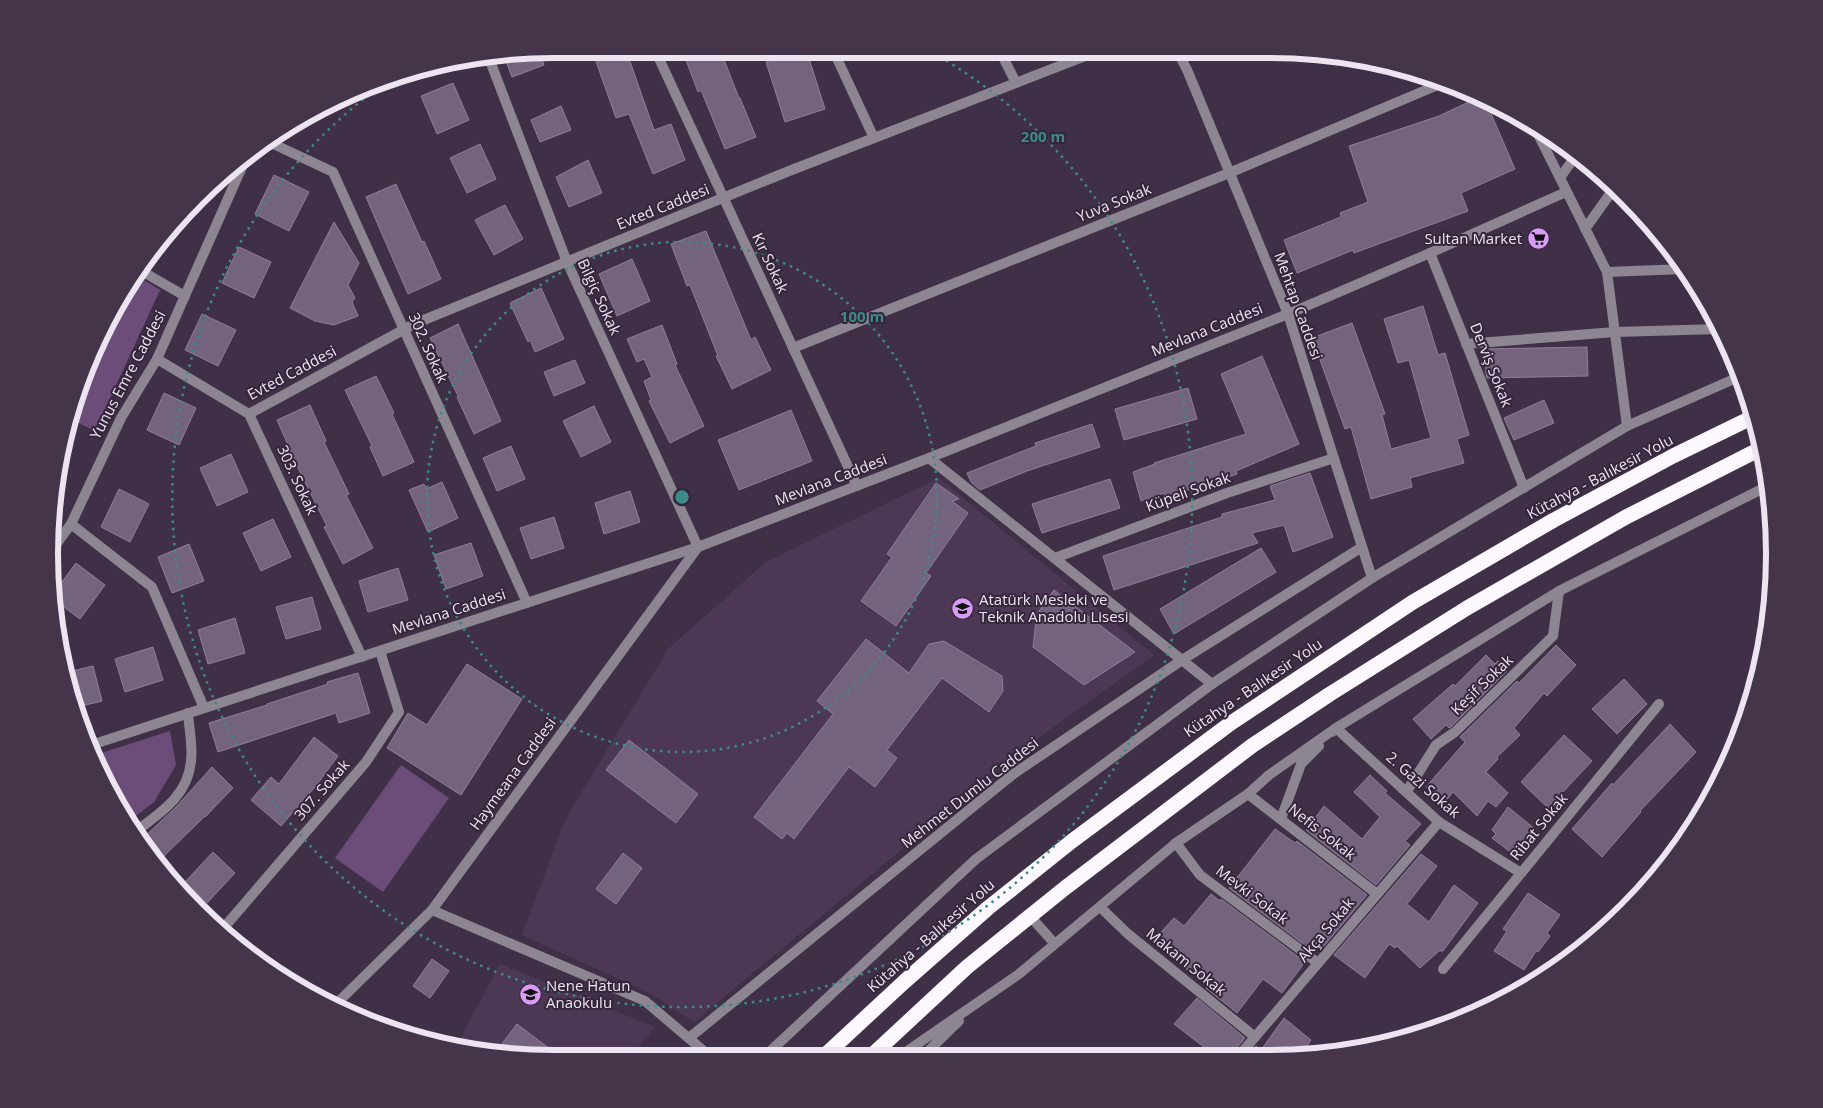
<svg xmlns="http://www.w3.org/2000/svg" width="1823" height="1108" font-family="'Open Sans',sans-serif">
	<rect width="100%" height="100%" fill="#403047"/>
	<!-- built -->
	<g fill="#4c3855">
		<polygon points="939,478 1154,655 1020,751 694,1022 650,993 522,935 566,818 668,649 766,562"/>
		<polygon points="500,964 655,1027 629,1058 521,1058 457,1045"/>
	</g>
	<!-- green -->
	<g fill="#6c4d7a">
		<polygon points="134,274 160,290 95,431 69,418 75,392"/>
		<polygon points="170,731 176,765 154,802 128,822 101,778 92,756"/>
		<polygon points="401,765 449,798 383,892 335,858"/>
	</g>
	<!-- building -->
	<g fill="#74637d" stroke="#907e99">
		<polygon points="683,52 721,52 739,98 740,98 756,137 725,149 701,90 698,92"/>
		<polygon points="798,52 807,52 825,109 785,122 766,62"/>
		<polygon points="503,53 540,53 544,65 512,77"/>
		<polygon points="593,53 627,53 654,130 671,124 685,160 653,174 629,114 616,118"/>
		<polygon points="453,83 469,120 437,134 421,96"/>
		<polygon points="1477,98 1486,102 1515,169 1461,193 1468,211 1354,253 1353,250 1297,273 1284,240 1341,217 1340,213 1368,202 1349,146 1439,116"/>
		<polygon points="561,106 571,130 540,142 531,120"/>
		<polygon points="480,144 496,179 467,193 450,158"/>
		<polygon points="588,160 602,193 569,207 556,177"/>
		<polygon points="274,175 309,192 289,231 255,214"/>
		<polygon points="396,184 422,242 424,241 441,279 408,294 366,197"/>
		<polygon points="505,205 523,239 494,255 475,220"/>
		<polygon points="334,222 359,263 348,285 355,298 352,302 358,316 334,325 315,321 290,308"/>
		<polygon points="706,231 751,340 755,337 771,370 732,389 716,356 718,356 690,285 687,286 671,244"/>
		<polygon points="239,247 271,262 254,298 222,283"/>
		<polygon points="632,259 650,301 617,316 599,274"/>
		<polygon points="541,288 564,339 535,352 530,340 528,342 510,303"/>
		<polygon points="1423,306 1438,355 1445,353 1469,435 1457,439 1464,463 1410,478 1412,487 1371,499 1351,427 1345,429 1312,338 1352,323 1385,414 1382,415 1391,449 1431,438 1409,360 1398,363 1384,319"/>
		<polygon points="202,314 236,330 218,366 185,350"/>
		<polygon points="458,324 501,421 474,434 457,397 458,396 430,338"/>
		<polygon points="662,325 677,364 675,365 704,426 670,443 649,401 651,400 644,381 652,377 644,359 637,362 627,339"/>
		<polygon points="1587,347 1588,376 1487,378 1486,373 1485,349"/>
		<polygon points="1262,356 1299,444 1236,471 1237,474 1165,497 1164,493 1141,501 1133,472 1155,464 1154,463 1246,434 1221,374"/>
		<polygon points="575,360 585,383 554,396 544,372"/>
		<polygon points="376,376 394,413 392,414 414,462 383,476 370,447 372,446 345,390"/>
		<polygon points="1188,388 1197,419 1124,440 1115,409"/>
		<polygon points="164,393 196,408 179,445 147,430"/>
		<polygon points="1544,400 1554,423 1514,440 1504,418"/>
		<polygon points="310,405 326,441 324,442 349,494 346,495 373,548 343,564 324,527 327,526 300,472 277,420"/>
		<polygon points="594,406 611,442 581,457 563,421"/>
		<polygon points="791,410 812,461 739,490 718,440"/>
		<polygon points="1092,424 1100,447 1027,471 980,490 971,482 967,473 1036,446 1035,443"/>
		<polygon points="511,446 525,479 497,491 483,458"/>
		<polygon points="231,454 248,492 217,506 200,468"/>
		<polygon points="1310,473 1333,537 1293,552 1284,525 1252,533 1258,543 1114,590 1103,556 1222,517 1222,514 1275,500 1270,486"/>
		<polygon points="1110,479 1120,508 1042,533 1032,504"/>
		<polygon points="442,482 458,518 428,532 409,490 424,484 426,489"/>
		<polygon points="936,483 959,499 952,501 968,513 926,573 931,576 896,626 861,601 892,557 887,554"/>
		<polygon points="119,489 149,504 130,542 101,527"/>
		<polygon points="630,491 640,522 604,534 595,503"/>
		<polygon points="554,517 564,548 531,559 520,528"/>
		<polygon points="273,519 291,557 261,571 243,533"/>
		<polygon points="471,543 483,576 446,589 434,555"/>
		<polygon points="189,544 204,581 172,593 158,557"/>
		<polygon points="1261,548 1276,572 1174,634 1160,609"/>
		<polygon points="76,563 105,585 80,619 53,599 53,594"/>
		<polygon points="398,568 408,600 368,612 359,581"/>
		<polygon points="1054,590 1135,652 1084,685 1033,647 1037,614"/>
		<polygon points="312,597 321,629 286,639 276,607"/>
		<polygon points="235,618 245,653 208,664 198,630"/>
		<polygon points="866,639 909,673 929,644 944,641 1002,676 1003,691 989,712 942,678 887,750 897,758 875,787 849,767 794,839 787,833 782,839 754,817 833,714 817,701"/>
		<polygon points="1556,645 1576,665 1547,696 1544,693 1514,728 1520,735 1497,757 1498,759 1486,772 1508,793 1496,807 1488,801 1477,816 1453,792 1444,803 1426,787 1465,742 1460,737 1517,681 1519,683"/>
		<polygon points="153,647 163,680 125,692 115,659"/>
		<polygon points="1486,655 1495,664 1498,661 1507,671 1451,727 1449,728 1446,725 1431,739 1413,719 1453,684 1455,686"/>
		<polygon points="467,664 522,699 461,795 387,748 408,713 427,725"/>
		<polygon points="93,666 102,701 73,708 64,673"/>
		<polygon points="358,673 370,713 339,723 336,713 218,752 209,723 267,705 267,704 328,684 327,682"/>
		<polygon points="1624,679 1647,704 1617,734 1592,709"/>
		<polygon points="1670,724 1696,752 1640,811 1641,812 1602,857 1572,829 1612,783 1613,785"/>
		<polygon points="1564,735 1592,761 1548,808 1521,782"/>
		<polygon points="314,737 338,756 315,787 281,826 251,800 271,777 279,784"/>
		<polygon points="629,740 698,794 676,823 606,770"/>
		<polygon points="212,767 233,788 205,817 205,816 161,859 142,839 176,807"/>
		<polygon points="1370,775 1387,791 1385,793 1421,824 1405,841 1410,845 1376,885 1306,830 1324,806 1362,839 1380,817 1354,792"/>
		<polygon points="1508,807 1535,829 1513,854 1492,838 1496,834 1492,830"/>
		<polygon points="1275,829 1295,843 1297,841 1367,895 1323,947 1321,945 1314,952 1229,888"/>
		<polygon points="213,852 235,873 207,903 185,882"/>
		<polygon points="623,853 642,868 616,904 596,889"/>
		<polygon points="1421,854 1437,866 1407,904 1429,922 1454,885 1478,903 1443,951 1439,951 1420,968 1397,946 1395,948 1389,944 1365,978 1334,955"/>
		<polygon points="1528,893 1560,915 1547,933 1550,936 1538,952 1536,951 1524,970 1494,951 1507,931 1503,929"/>
		<polygon points="1211,894 1220,901 1221,899 1305,962 1282,993 1263,979 1237,1013 1206,988 1208,986 1152,942 1174,918 1184,926"/>
		<polygon points="432,959 449,971 430,998 413,986"/>
		<polygon points="1197,998 1245,1038 1232,1054 1230,1058 1218,1058 1174,1024"/>
		<polygon points="1284,1018 1311,1040 1298,1058 1246,1058 1256,1046 1261,1050"/>
		<polygon points="517,1024 550,1049 543,1058 521,1058 495,1053"/>
	</g>
	<g fill="none" stroke-linecap="round" stroke-linejoin="round">
		<!-- street -->
		<g stroke="#8d8591" stroke-width="10">
			<polyline points="1177,50 1188,72 1288,314 1372,578"/>
			<polyline points="1000,51 1016,83"/>
			<polyline points="656,52 857,486"/>
			<polyline points="834,52 874,138"/>
			<polyline points="1534,126 1607,272 1627,426"/>
			<polyline points="267,141 333,172 527,603"/>
			<polyline points="1560,178 1576,155"/>
			<polyline points="1585,229 1615,187"/>
			<polyline points="1430,253 1524,488"/>
			<polyline points="138,269 185,296"/>
			<polyline points="1607,272 1685,269"/>
			<polyline points="1466,344 1615,332 1719,329"/>
			<polyline points="793,348 1229,173 1445,82"/>
			<polyline points="157,359 249,414 362,657"/>
			<polyline points="249,414 414,324 789,171 1098,51"/>
			<polyline points="929,458 1212,684"/>
			<polyline points="71,524 152,587 204,708"/>
			<polyline points="49,554 71,524 121,418 157,359 249,151"/>
			<polyline points="1055,558 1227,493 1334,458"/>
			<polyline points="1332,732 1336,728 1439,822 1521,873"/>
			<polyline points="88,746 698,547 929,458 1288,314 1430,253 1566,192"/>
			<polyline points="1407,791 1436,745 1455,732 1553,636 1559,591"/>
			<polyline points="1248,794 1377,894"/>
			<polyline points="1281,819 1301,764 1319,746"/>
			<path d="M135 832C160 813 188 796 191 761 193 746 189 728 188 713"/>
			<polyline points="1176,843 1200,875 1318,963"/>
			<polyline points="1100,907 1128,934 1255,1037"/>
			<polyline points="432,910 645,1001 712,1058"/>
			<polyline points="1030,916 1054,943"/>
			<polyline points="221,931 366,762 399,712 380,651"/>
			<polyline points="1443,969 1659,704"/>
			<polyline points="335,1005 432,910 698,547 567,262 487,53"/>
			<polyline points="689,1038 1012,775 1182,660 1362,547"/>
			<polyline points="763,1058 976,859 1212,684 1372,578 1627,426 1741,376"/>
			<polyline points="897,1058 1019,974 1176,843 1248,794 1269,775 1336,728 1559,591 1768,486"/>
			<polyline points="921,1058 959,1021"/>
			<polyline points="1237,1058 1439,822"/>
		</g>
		<!-- highway -->
		<g stroke="#fcf8fe" stroke-width="15">
			<polyline points="822,1058 904,982 988,908 1072,841 1231,723 1413,602 1554,520 1673,456 1753,417"/>
			<polyline points="869,1058 967,967 1065,888 1253,745 1330,694 1467,608 1626,517 1762,448"/>
		</g>
	</g>
	<!-- distance rings -->
	<g fill="none" stroke="#3b8c88" stroke-width="2.5" stroke-dasharray="2.5 5">
		<circle cx="682" cy="497" r="255"/>
		<path d="M933 53A510 510 0 1 1 393 77"/>
	</g>
	<!-- icons -->
	<defs>
		<symbol id="supermarket-disc" viewBox="-11 -11 22 22"><circle r="9.5" fill="#da9af7" stroke="#35263c"/><path d="M-6-5.5h2.5l.6 2H6L4.5 2H-2.5L-4.4-4H-6ZM-1.5 3.2a1.3 1.3 0 1 0 .1 0ZM3 3.2a1.3 1.3 0 1 0 .1 0Z" fill="#111"/></symbol>
		<symbol id="school-disc" viewBox="-11 -11 22 22"><circle r="9.5" fill="#da9af7" stroke="#35263c"/><path d="M0-5L7-2L0 1L-7-2ZM-4 1L0 2.5L4 1V4Q0 6-4 4Z" fill="#111"/></symbol>
	</defs>
	<g fill-rule="evenodd">
		<use href="#supermarket-disc" x="1526" y="226" width="25" height="25"/>
		<use href="#school-disc" x="950" y="596" width="25" height="25"/>
		<use href="#school-disc" x="518" y="982" width="25" height="25"/>
	</g>
	<g text-anchor="middle" stroke-width="4" stroke-linejoin="round" paint-order="stroke">
		<!-- street labels -->
		<g font-size="15" fill="#ede4f2" stroke="#35263c">
			<text transform="translate(1114 203) rotate(-22)" y="5">Yuva Sokak</text>
			<text transform="translate(663 207) rotate(-22)" y="5">Evted Caddesi</text>
			<text transform="translate(770 263) rotate(65)" y="5">Kır Sokak</text>
			<text transform="translate(599 297) rotate(65)" y="5">Bilgiç Sokak</text>
			<text transform="translate(1298 306) rotate(70)" y="5">Mehtap Caddesi</text>
			<text transform="translate(1207 330) rotate(-22)" y="5">Mevlana Caddesi</text>
			<text transform="translate(428 348) rotate(66)" y="5">302. Sokak</text>
			<text transform="translate(1491 365) rotate(68)" y="5">Derviş Sokak</text>
			<text transform="translate(292 373) rotate(-28)" y="5">Evted Caddesi</text>
			<text transform="translate(128 375) rotate(-62)" y="5">Yunus Emre Caddesi</text>
			<text transform="translate(1600 477) rotate(-28)" y="5">Kütahya - Balıkesir Yolu</text>
			<text transform="translate(297 480) rotate(65)" y="5">303. Sokak</text>
			<text transform="translate(831 480) rotate(-21)" y="5">Mevlana Caddesi</text>
			<text transform="translate(1188 492) rotate(-20)" y="5">Küpeli Sokak</text>
			<text transform="translate(449 612) rotate(-18)" y="5">Mevlana Caddesi</text>
			<text transform="translate(1482 685) rotate(-44)" y="5">Keşif Sokak</text>
			<text transform="translate(1253 688) rotate(-34)" y="5">Kütahya - Balıkesir Yolu</text>
			<text transform="translate(513 774) rotate(-54)" y="5">Haymeana Caddesi</text>
			<text transform="translate(1423 785) rotate(41)" y="5">2. Gazi Sokak</text>
			<text transform="translate(322 790) rotate(-49)" y="5">307. Sokak</text>
			<text transform="translate(970 793) rotate(-38)" y="5">Mehmet Dumlu Caddesi</text>
			<text transform="translate(1539 827) rotate(-51)" y="5">Ribat Sokak</text>
			<text transform="translate(1322 832) rotate(38)" y="5">Nefis Sokak</text>
			<text transform="translate(1252 895) rotate(37)" y="5">Mevki Sokak</text>
			<text transform="translate(1326 930) rotate(-50)" y="5">Akça Sokak</text>
			<text transform="translate(931 936) rotate(-41)" y="5">Kütahya - Balıkesir Yolu</text>
			<text transform="translate(1186 962) rotate(39)" y="5">Makam Sokak</text>
		</g>
		<!-- poi labels -->
		<g font-size="15" fill="#ede4f2" stroke="#35263c" text-anchor="start">
			<text x="1522" y="244" text-anchor="end">Sultan Market</text>
			<text x="979" y="605">Atatürk Mesleki ve<tspan x="979" dy="17">Teknik Anadolu Lisesi</tspan></text>
			<text x="546" y="991">Nene Hatun<tspan x="546" dy="17">Anaokulu</tspan></text>
		</g>
	</g>
	<!-- crop -->
	<path d="M0 0H1823V1108H0ZM554 58H1270A496 496 0 0 1 1766 554V554A496 496 0 0 1 1270 1050H554A496 496 0 0 1 58 554V554A496 496 0 0 1 554 58Z" fill="#44354b" fill-rule="evenodd"/>
	<path fill="none" stroke="#ede4f2" stroke-width="6" d="M554 58H1270A496 496 0 0 1 1766 554V554A496 496 0 0 1 1270 1050H554A496 496 0 0 1 58 554V554A496 496 0 0 1 554 58Z"/>
	<circle cx="682" cy="497" r="8" fill="#3b8c88" stroke="#35263c" stroke-width="2.5"/>
	<g font-size="15" text-anchor="middle" font-weight="bold" fill="#3b8c88" stroke="#35263c" stroke-width="4" stroke-linejoin="round" paint-order="stroke">
		<text x="1043" y="142">200 m</text>
		<text x="862" y="322">100 m</text>
	</g>
</svg>
